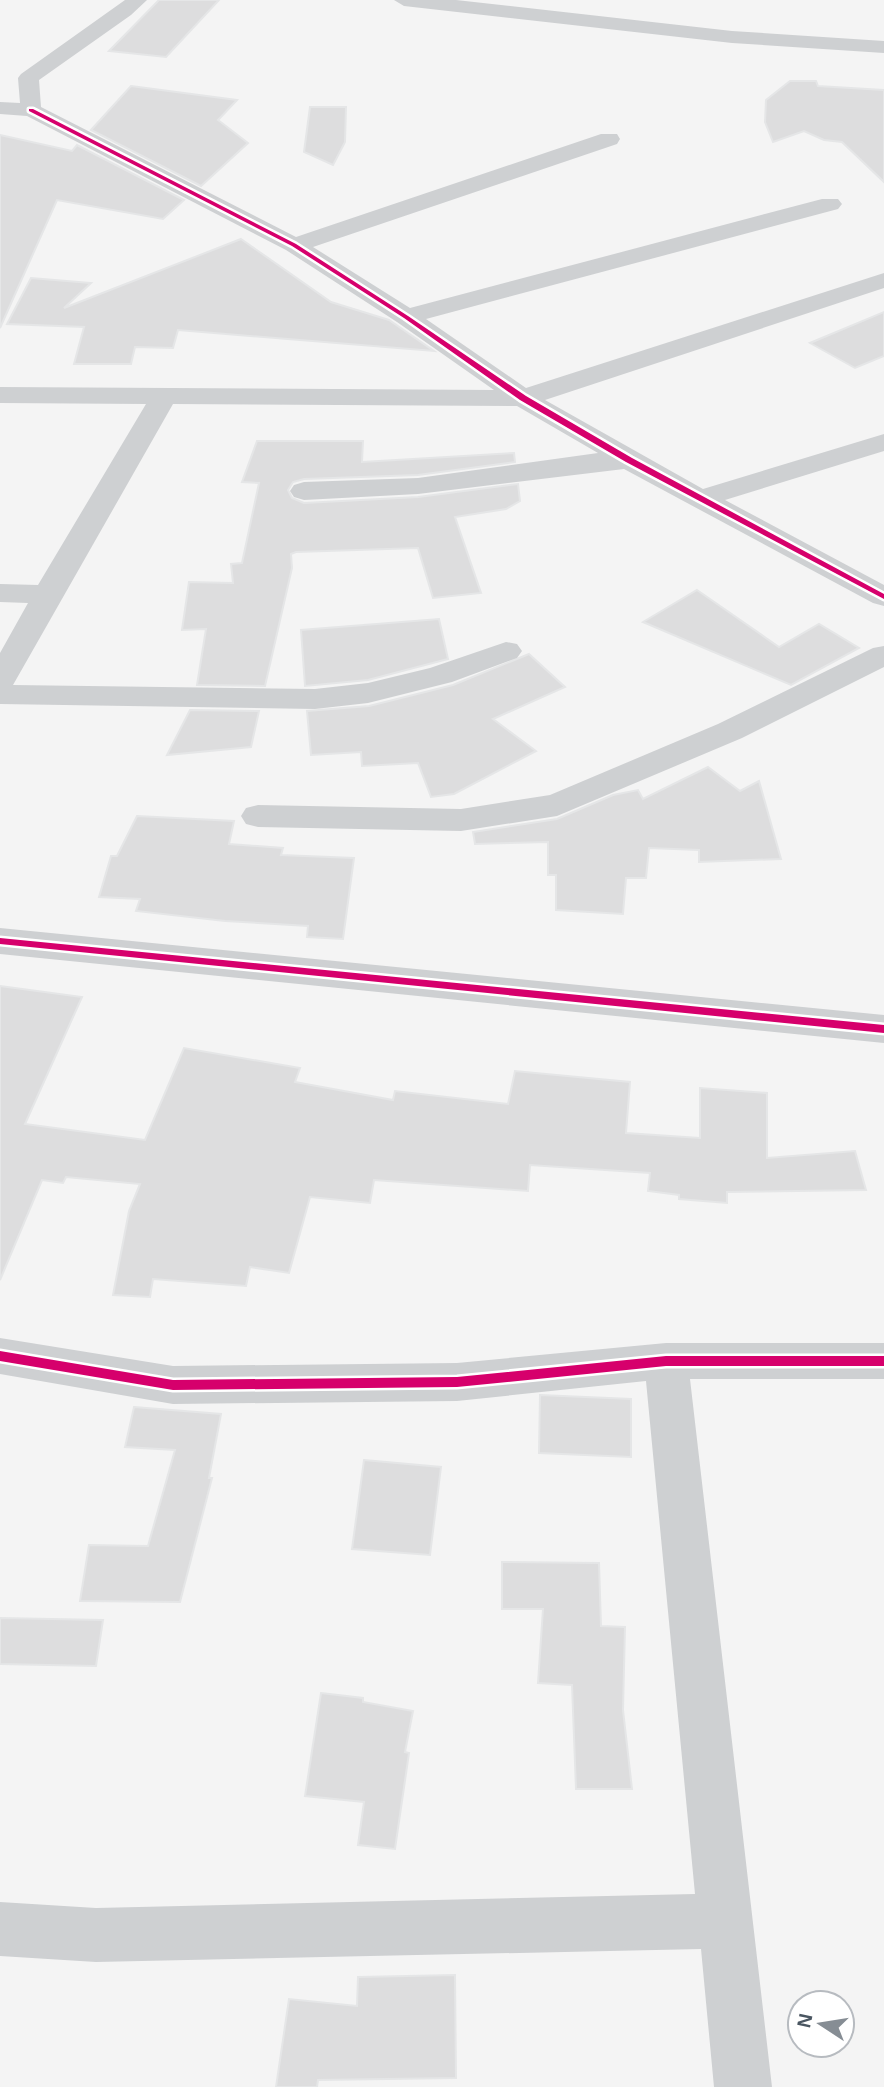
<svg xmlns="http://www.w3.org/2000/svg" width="884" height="2087" font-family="Helvetica,sans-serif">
	<rect width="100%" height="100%" fill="#f4f4f4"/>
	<!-- building -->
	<g fill="#ddddde" stroke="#e5e6e7" stroke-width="2">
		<polygon points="159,0 219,0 166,57 109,51"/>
		<polygon points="790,81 816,81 818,86 884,90 884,182 842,142 824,140 804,131 773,142 765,122 766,100"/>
		<polygon points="131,86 237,100 218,120 248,143 201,186 91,130"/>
		<polygon points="310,107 346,107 345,142 333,165 304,152"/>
		<polygon points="0,135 72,151 77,145 184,200 163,219 57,200 0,328"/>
		<polygon points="241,239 331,302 389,320 434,351 178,330 173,348 135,347 131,364 74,364 84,327 7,324 31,278 91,283 64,308"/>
		<polygon points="884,312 884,356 855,368 810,343"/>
		<polygon points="257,441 363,441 362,462 514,453 515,462 418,475 304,479 293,482 288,490 292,498 304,503 418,497 518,484 520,501 506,509 455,517 481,593 433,598 418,548 296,552 291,554 292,568 265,686 197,685 206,629 182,630 189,582 233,583 231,564 242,563 259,483 242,482"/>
		<polygon points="697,590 779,647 819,624 859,648 791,685 643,622"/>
		<polygon points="439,619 448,659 368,680 305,686 301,630"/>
		<polygon points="529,654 565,687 493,719 536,751 454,794 431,797 418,763 362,766 361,752 311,755 307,711 369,706 453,685"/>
		<polygon points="190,710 259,711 251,747 167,755"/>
		<polygon points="708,767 740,791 759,781 781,859 699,862 699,850 649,848 646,878 626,878 623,914 556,910 556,875 548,875 548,842 475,844 473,832 557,819 613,795 638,790 643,799"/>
		<polygon points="137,816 234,821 229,844 283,848 281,855 354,858 343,939 307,937 308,926 225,921 136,911 140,899 99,897 111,856 117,856"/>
		<polygon points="0,986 82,997 25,1124 145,1140 184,1048 300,1068 295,1082 393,1100 395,1091 508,1104 515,1071 630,1082 626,1133 700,1138 700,1088 767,1093 767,1158 855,1151 866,1190 727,1192 727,1203 679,1199 679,1195 648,1191 650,1173 530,1165 528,1191 374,1180 370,1203 310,1197 289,1273 250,1267 246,1286 153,1279 150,1297 113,1295 129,1211 140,1184 66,1177 63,1183 42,1180 0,1280"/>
		<polygon points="540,1395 631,1399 631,1457 539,1453"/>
		<polygon points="134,1407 221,1414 209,1478 212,1478 180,1602 80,1601 89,1545 148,1546 175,1450 125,1447"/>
		<polygon points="364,1460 441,1467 430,1555 352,1549"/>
		<polygon points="502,1562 599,1563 601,1626 625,1627 623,1710 632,1789 576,1789 572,1685 538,1683 543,1609 502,1609"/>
		<polygon points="0,1618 103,1620 96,1666 0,1664"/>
		<polygon points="321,1693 363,1698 363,1702 413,1711 405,1752 409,1753 395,1849 358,1845 364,1802 305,1796"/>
		<polygon points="455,1975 456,2078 318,2080 317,2087 276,2087 289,1999 357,2006 358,1977"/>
	</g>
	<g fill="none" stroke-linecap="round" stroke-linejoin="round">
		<!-- minor -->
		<g fill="#ced0d2" fill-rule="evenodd">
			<polygon points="125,0 147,0 131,15 39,80 41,107 296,237 601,134 617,134 620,139 617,144 313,247 410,308 822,199 838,199 842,204 838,209 426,319 526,388 884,273 884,288 545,400 703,489 884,434 884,451 725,500 884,585 884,606 873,603 624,469 418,494 304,500 294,497 290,491 294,485 304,482 418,478 598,453 517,406 173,404 13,685 315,689 368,683 430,668 506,642 517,644 522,651 517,658 452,682 368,703 315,709 0,704 0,653 28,603 0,602 0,584 38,585 146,404 0,403 0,387 494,390 397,322 286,250 27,116 0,114 0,102 20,103 18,78 21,74"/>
			<polygon points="394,0 456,0 732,31 884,41 884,53 732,43 404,6"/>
			<polygon points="884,646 884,667 742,738 557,816 461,831 258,827 246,824 241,816 246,808 258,805 461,809 550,795 718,724 873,648"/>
			<polygon points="0,928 884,1015 884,1043 0,954"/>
			<polygon points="0,1338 173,1366 457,1363 666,1343 884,1343 884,1379 690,1379 772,2087 714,2087 701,1949 96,1962 0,1956 0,1902 96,1908 695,1894 646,1381 457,1401 173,1404 0,1374"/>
		</g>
		<defs>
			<g id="cycleway">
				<polygon points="29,109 33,109 296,244 408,316 526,396 632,458 884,594 884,599 626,462 520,400 404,318 292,246 29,111"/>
				<polygon points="0,938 884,1025 884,1033 0,944"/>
				<polygon points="0,1351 173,1380 457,1377 666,1356 884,1356 884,1366 666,1366 457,1387 173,1390 0,1361"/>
			</g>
		</defs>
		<!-- cycleway casing -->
		<use href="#cycleway" stroke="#fff" stroke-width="5"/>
		<!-- cycleway -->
		<use href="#cycleway" fill="#d6006c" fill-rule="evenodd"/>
	</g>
	<!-- north arrow -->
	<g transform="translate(821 2024) rotate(282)"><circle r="33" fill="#ffffff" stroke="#b7bbc0" stroke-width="2"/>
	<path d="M0-5L12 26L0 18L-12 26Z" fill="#868d94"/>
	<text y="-10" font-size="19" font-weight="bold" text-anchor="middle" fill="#4a5661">N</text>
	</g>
</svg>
